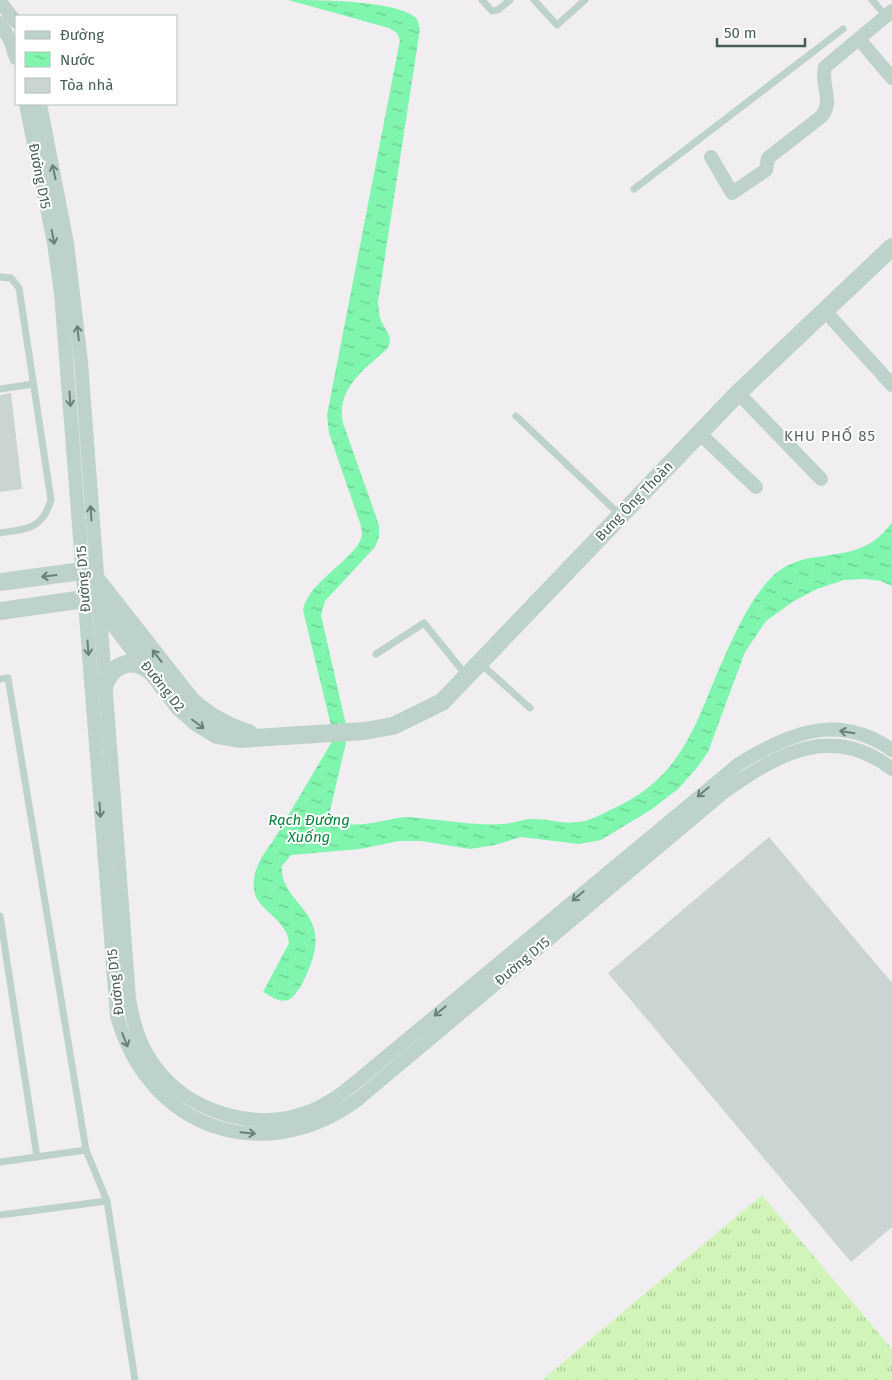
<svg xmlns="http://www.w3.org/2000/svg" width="892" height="1380" font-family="'Fira Sans',sans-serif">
	<defs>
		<pattern id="grass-tufts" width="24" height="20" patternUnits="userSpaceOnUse" patternTransform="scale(1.25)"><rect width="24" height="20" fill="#d1f4b8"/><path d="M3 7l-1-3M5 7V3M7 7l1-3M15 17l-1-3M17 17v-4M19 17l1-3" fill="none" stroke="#abc998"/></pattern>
		<pattern id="water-ripples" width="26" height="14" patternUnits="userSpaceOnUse" patternTransform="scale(1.25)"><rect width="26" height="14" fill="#80f5ae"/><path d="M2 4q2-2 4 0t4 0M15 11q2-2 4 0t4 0" fill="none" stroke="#6aca90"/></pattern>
	</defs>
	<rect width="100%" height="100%" fill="#f1eef1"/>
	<!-- grass -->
	<polygon fill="url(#grass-tufts)" points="762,1195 892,1349 892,1380 542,1380"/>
	<!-- water -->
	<path fill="url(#water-ripples)" d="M288 0C317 0 396 0 416 18 418 21 419 26 420 29L378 302C379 308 379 313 380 318 384 330 394 335 388 348 366 368 335 389 343 423L379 525V537L375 547 325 601 321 615 348 734 329 815C346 834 383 819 405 817 413 817 420 818 428 819 453 821 478 826 503 824 512 824 520 820 529 819 546 818 562 824 578 822 589 821 600 815 610 810 667 785 687 748 709 693 724 658 745 603 772 577 806 542 859 571 892 522V586L881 581 864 579 844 580 817 589 794 601 766 621 745 652 708 752 696 769 678 789 652 809 601 840 579 844 521 837 495 845 470 849 421 841H399L360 849 291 855 282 866C279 903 331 910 311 963 307 974 303 984 296 993 286 1007 275 999 263 992L289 943C288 932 283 927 276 919 270 913 261 906 257 899 247 879 261 856 273 841L334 738 303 610C308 581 358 558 362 535 362 532 361 526 360 523L329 433 327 415 400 40 397 33 389 28Z"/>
	<!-- building -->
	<g fill="#cad4d3">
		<polygon points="11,393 22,489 0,492 0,395"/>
		<polygon points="769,837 892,983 892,1227 851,1262 608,973"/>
	</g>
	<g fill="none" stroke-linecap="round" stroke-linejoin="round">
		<!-- service -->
		<g stroke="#bdd2cb" stroke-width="7">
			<polyline points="482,0 492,11 498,10 510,0"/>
			<polyline points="534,0 557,25 585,0"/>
			<polyline points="872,0 886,16"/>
			<polyline points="634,189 843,29"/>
			<path d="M0 277 11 278 19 288 51 500C42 530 26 529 0 533"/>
			<polyline points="0,389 33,384"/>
			<polyline points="516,416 620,515"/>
			<polyline points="376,654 424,623 466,675"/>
			<polyline points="479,662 530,708"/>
			<polyline points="0,679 8,678 86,1150 107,1201 135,1380"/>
			<polyline points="0,916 37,1157"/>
			<polyline points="0,1162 86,1150"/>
			<polyline points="0,1215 107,1201"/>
		</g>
		<!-- minor -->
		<g stroke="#bdd2cb" stroke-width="14">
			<polyline points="0,2 16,22"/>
			<polyline points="0,23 10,40 16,58"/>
			<polyline points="859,39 892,78"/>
			<path d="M26 104 54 243 61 293 117 1016C148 1128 262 1169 357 1100L724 792C778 754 831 722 892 769"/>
			<path d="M40 104 67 243 81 362 129 998C133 1022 139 1045 154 1065 188 1113 257 1133 311 1111 328 1104 342 1094 356 1082L739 764C789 733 838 712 892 750"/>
			<path d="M711 157 732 193 766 170 768 158 822 116C834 100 820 85 825 67L892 11"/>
			<polyline points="824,310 892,385"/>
			<polyline points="738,393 821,479"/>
			<polyline points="699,433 756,487"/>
		</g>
		<!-- tertiary -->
		<g stroke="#bdd2cb" stroke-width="18">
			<path d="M0 582 82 571 96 579 191 700C208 716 226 726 249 733"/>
			<polyline points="0,611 84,599 98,603 179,707 196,722 217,735 240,739 364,731 393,726 442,702 738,393 892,247"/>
			<path d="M104 686C112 665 131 656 150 671"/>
		</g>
	</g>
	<!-- one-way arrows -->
	<defs><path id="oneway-shaft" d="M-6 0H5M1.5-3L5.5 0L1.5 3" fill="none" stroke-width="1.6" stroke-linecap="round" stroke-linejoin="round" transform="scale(1.25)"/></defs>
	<g stroke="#688178">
		<use href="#oneway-shaft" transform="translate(54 172) rotate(-102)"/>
		<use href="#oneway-shaft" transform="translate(53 237) rotate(79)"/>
		<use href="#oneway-shaft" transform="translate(78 333) rotate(-96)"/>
		<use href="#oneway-shaft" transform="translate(70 399) rotate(86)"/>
		<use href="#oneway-shaft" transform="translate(91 513) rotate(-94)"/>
		<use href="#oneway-shaft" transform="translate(49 576) rotate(173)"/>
		<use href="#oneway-shaft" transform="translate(88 648) rotate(86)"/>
		<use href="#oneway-shaft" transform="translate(157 656) rotate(-128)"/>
		<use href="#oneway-shaft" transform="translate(198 724) rotate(37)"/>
		<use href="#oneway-shaft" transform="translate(847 732) rotate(-171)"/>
		<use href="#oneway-shaft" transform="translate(703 792) rotate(140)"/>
		<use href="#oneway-shaft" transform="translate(100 810) rotate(86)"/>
		<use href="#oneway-shaft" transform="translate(578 896) rotate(140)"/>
		<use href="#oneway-shaft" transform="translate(440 1011) rotate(140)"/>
		<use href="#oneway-shaft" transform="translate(125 1040) rotate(68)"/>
		<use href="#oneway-shaft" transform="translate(248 1133) rotate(6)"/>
	</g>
	<g text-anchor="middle" stroke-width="4" stroke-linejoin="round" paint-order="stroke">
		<!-- street labels -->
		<g font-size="14" fill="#445e55" stroke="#fff">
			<text transform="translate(40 176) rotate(79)" y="5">Đường D15</text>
			<text transform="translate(634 501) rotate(-46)" y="5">Bưng Ông Thoàn</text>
			<text transform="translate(83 579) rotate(-94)" y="5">Đường D15</text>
			<text transform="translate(163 686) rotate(51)" y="5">Đường D2</text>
			<text transform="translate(522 961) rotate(-40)" y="5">Đường D15</text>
			<text transform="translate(115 982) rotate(-96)" y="5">Đường D15</text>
		</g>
		<!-- neighbourhood labels -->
		<g font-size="15" letter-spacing="1" fill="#5a6462" stroke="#fff">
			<text x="830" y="441">KHU PHỐ 85</text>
		</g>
		<!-- water labels -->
		<g font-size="15" font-style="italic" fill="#058438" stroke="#fff">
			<text x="309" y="825">Rạch Đường<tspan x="309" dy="17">Xuống</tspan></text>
		</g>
	</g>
	<!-- legend -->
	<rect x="15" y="15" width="162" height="90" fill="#ffffff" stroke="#b4bfbb"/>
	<rect x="25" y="31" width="25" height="8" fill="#bdd2cb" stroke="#b4bfbb"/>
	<text x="60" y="40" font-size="15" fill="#445e55">Đường</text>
	<rect x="25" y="52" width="25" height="15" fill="url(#water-ripples)" stroke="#b4bfbb"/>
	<text x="60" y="65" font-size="15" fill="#445e55">Nước</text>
	<rect x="25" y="78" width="25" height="15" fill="#cad4d3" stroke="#b4bfbb"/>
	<text x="60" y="90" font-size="15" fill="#445e55">Tòa nhà</text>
	<!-- scale -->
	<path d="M717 38v8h88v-8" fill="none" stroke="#445e55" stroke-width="2.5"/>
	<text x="724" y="38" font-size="15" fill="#445e55" stroke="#ffffff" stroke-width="4" paint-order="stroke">50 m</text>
</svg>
